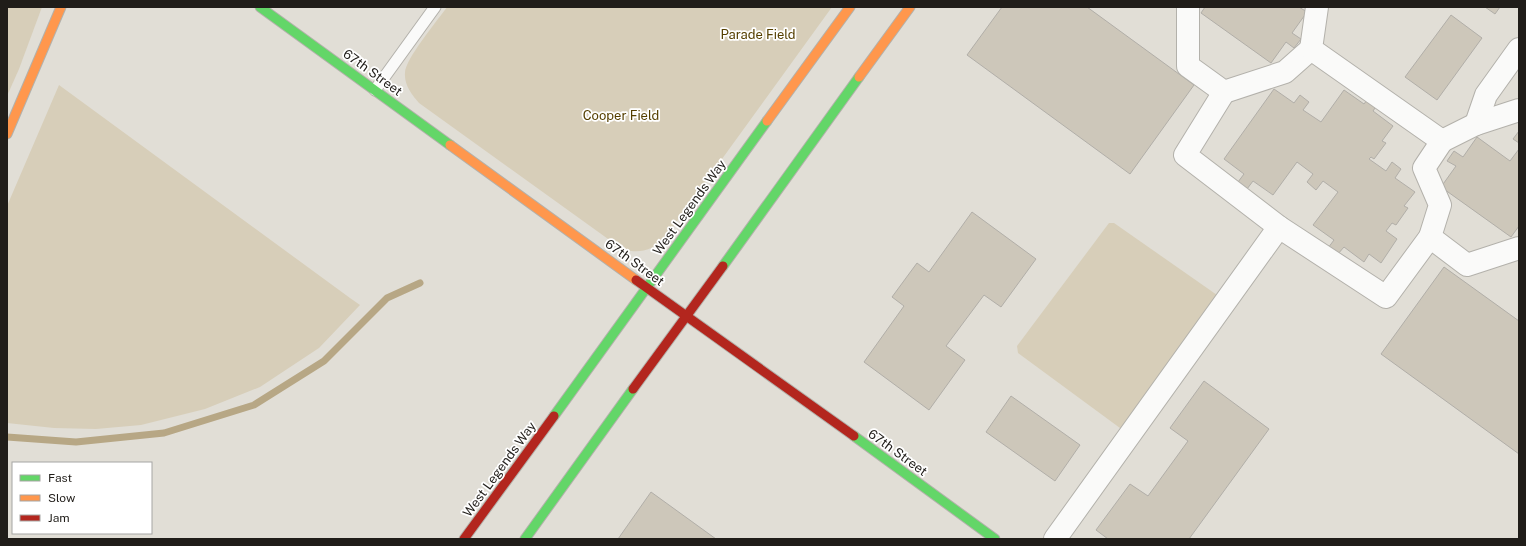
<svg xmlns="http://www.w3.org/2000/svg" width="1526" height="546" font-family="'Public Sans',sans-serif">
	<rect width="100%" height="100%" fill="#e1ded6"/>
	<!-- green -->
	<g fill="#d7ceb9">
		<polygon points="7,7 42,7 19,69 7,96"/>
		<path d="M447 7H832L664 239C651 251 639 254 622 249L419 103C412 95 404 85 405 73 405 59 438 20 447 7Z"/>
		<polygon points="59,85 350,298 360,305 319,348 260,387 205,409 141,425 96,429 54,428 7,423 7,206"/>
		<polygon points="1109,223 1114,223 1217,295 1128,427 1120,428 1018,353 1017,346"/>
	</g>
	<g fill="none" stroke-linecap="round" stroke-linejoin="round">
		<!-- stream -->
		<polyline stroke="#b7a785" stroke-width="7" points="7,437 76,442 164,433 254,405 324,361 387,298 420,283"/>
	</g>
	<!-- building -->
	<g fill="#cdc7ba" stroke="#b1aea8">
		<polygon points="1002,7 1087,7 1194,85 1130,174 967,55"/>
		<polygon points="1205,7 1299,7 1307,12 1292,33 1301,39 1294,48 1286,42 1271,63 1201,13"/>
		<polygon points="1485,7 1500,7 1495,14"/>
		<polygon points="1451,15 1482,38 1437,100 1405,77"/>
		<polygon points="1274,89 1294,103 1300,95 1309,102 1303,110 1321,122 1344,90 1364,104 1370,96 1379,102 1373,111 1393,126 1382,141 1386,143 1374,159 1371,157 1369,159 1386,171 1392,162 1401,169 1395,178 1415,192 1404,206 1408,208 1396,225 1392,223 1386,231 1397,239 1381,263 1369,254 1364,262 1344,247 1337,255 1328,248 1334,240 1313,225 1338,192 1323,181 1316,190 1307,182 1313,174 1297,162 1273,195 1253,181 1247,189 1238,182 1244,174 1224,159"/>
		<polygon points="1519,131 1519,143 1513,139"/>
		<polygon points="1477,137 1510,161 1519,149 1519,226 1511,237 1441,187 1456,166 1447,161 1454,151 1463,157"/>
		<polygon points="972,212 1036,259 1001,307 984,295 946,346 965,360 929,410 864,362 904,306 892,297 917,263 929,272"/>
		<polygon points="1444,267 1519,321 1519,454 1381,354"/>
		<polygon points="1204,381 1269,429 1189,539 1108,539 1096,530 1130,484 1148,496 1188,441 1170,428"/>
		<polygon points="1011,396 1080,445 1055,481 986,432"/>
		<polygon points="651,492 716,539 618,539"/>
	</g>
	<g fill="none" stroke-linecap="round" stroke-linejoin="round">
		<defs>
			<polyline id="lane" points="375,90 435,7"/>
			<g id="street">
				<polyline points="1188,7 1188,66 1224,92 1285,72 1311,49"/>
				<polyline points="1317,7 1311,49 1442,141 1476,124 1519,110"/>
				<polyline points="1476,124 1486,95 1519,49"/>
				<polyline points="1442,141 1424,168 1440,205 1430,237 1467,265 1519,248"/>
				<polyline points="1279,227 1386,297 1430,237"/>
				<polyline points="1055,539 1279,227 1185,155 1224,92"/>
			</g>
			<g id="fast">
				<polyline points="260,7 450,145"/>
				<polyline points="723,266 859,77"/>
				<polyline points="554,416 767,121"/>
				<polyline points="854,436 995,539"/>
				<polyline points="525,539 633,389"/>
			</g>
			<g id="slow">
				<polyline points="859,77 910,7"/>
				<polyline points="767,121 850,7"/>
				<polyline points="7,134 61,7"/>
				<polyline points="450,145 636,280"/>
			</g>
			<g id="jam">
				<polyline points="636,280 854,436"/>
				<polyline points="633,389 723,266"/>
				<polyline points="464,539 554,416"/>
			</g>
		</defs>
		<!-- lane casing -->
		<use href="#lane" stroke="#b3b1ab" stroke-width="13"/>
		<!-- street casing -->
		<use href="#street" stroke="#b3b1ab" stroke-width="24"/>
		<!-- fast casing -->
		<use href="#fast" stroke="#b3b1ab" stroke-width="11"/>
		<!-- slow casing -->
		<use href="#slow" stroke="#b3b1ab" stroke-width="11"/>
		<!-- jam casing -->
		<use href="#jam" stroke="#b3b1ab" stroke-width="11"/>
		<!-- lane -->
		<use href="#lane" stroke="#fafaf9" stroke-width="11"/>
		<!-- street -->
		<use href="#street" stroke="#fafaf9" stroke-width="22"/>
		<!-- fast -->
		<use href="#fast" stroke="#63d668" stroke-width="9"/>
		<!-- slow -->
		<use href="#slow" stroke="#ff974d" stroke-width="9"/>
		<!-- jam -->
		<use href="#jam" stroke="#b3261e" stroke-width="9"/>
	</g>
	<g text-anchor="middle" stroke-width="3.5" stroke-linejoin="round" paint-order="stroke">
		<!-- park labels -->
		<g font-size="13" fill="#553f00" stroke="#fff">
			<text x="758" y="39">Parade Field</text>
			<text x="621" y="120">Cooper Field</text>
		</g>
		<!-- street labels -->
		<g font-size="13" fill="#201d19" stroke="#fff">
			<text transform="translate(373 72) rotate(36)" y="5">67th Street</text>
			<text transform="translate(689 207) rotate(-54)" y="5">West Legends Way</text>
			<text transform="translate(635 262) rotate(36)" y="5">67th Street</text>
			<text transform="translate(898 452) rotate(36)" y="5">67th Street</text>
			<text transform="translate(499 469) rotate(-54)" y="5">West Legends Way</text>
		</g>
	</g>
	<!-- border -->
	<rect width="1526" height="546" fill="none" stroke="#201d19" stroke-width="16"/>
	<!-- legend -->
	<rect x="12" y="462" width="140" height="72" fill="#ffffff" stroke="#a6a5a3"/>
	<rect x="20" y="475" width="20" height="6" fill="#63d668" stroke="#a6a5a3"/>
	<text x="48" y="482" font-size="12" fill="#201d19">Fast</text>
	<rect x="20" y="495" width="20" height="6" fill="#ff974d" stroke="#a6a5a3"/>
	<text x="48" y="502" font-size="12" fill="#201d19">Slow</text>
	<rect x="20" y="515" width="20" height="6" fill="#b3261e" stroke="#a6a5a3"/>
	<text x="48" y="522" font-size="12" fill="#201d19">Jam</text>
</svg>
